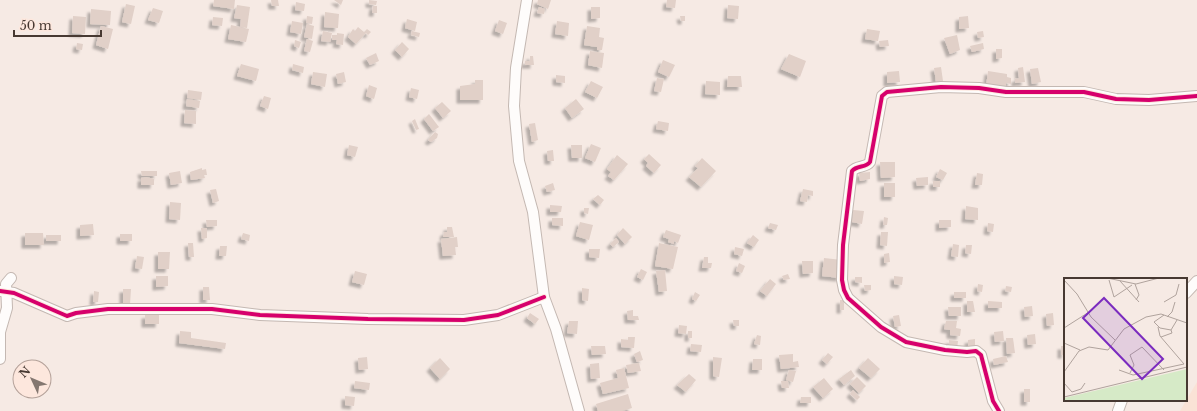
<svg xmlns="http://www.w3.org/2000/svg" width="1197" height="411" font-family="'Libre Baskerville',serif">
	<defs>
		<filter id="shadow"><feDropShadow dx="-3.5" dy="3.5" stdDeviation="1" flood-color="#0004"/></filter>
	</defs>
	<rect width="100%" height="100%" fill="#f6eae4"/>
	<!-- built -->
	<polygon fill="#fae2d6" points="1197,382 1197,411 1180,411"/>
	<!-- building -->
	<g fill="#e1d0c8" filter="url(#shadow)">
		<polygon points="214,0 235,0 234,9 213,6"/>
		<polygon points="271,0 278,0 279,6 272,6"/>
		<polygon points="334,0 343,0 341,5"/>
		<polygon points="369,0 377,1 376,5 369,4"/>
		<polygon points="538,0 551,0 548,9 537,4"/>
		<polygon points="667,0 676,0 675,8 666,7"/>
		<polygon points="296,2 305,4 304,11 295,10"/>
		<polygon points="126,4 135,6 131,24 122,22"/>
		<polygon points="237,5 250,7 247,28 240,27 241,19 234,18"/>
		<polygon points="728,5 739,6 738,19 727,18"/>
		<polygon points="373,6 377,6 377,13 372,13"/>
		<polygon points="539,7 545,9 544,14 537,13"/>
		<polygon points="591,7 600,7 600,18 591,19"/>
		<polygon points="153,8 163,11 159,23 148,20"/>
		<polygon points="91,9 111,11 110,25 90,24"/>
		<polygon points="325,12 339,14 338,28 324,27"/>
		<polygon points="73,16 86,17 85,34 72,33"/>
		<polygon points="307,16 313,17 312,24 306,23"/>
		<polygon points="680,16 685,16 685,21 681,21"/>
		<polygon points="968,16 969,28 959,29 959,17"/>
		<polygon points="213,17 223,18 222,26 212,25"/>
		<polygon points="407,19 417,22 415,31 405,28"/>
		<polygon points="499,20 507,23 503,34 495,31"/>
		<polygon points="292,21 303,23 301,34 290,32"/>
		<polygon points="557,21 569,23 568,36 555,34"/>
		<polygon points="307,24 314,26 312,39 304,37"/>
		<polygon points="231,25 249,29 246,42 228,39"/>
		<polygon points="101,26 113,29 108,49 96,45"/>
		<polygon points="587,26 600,28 599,37 604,38 602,50 597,50 597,47 584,45"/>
		<polygon points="358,27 364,32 367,29 371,32 368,35 366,33 356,44 348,37 353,29 355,31"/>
		<polygon points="867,29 880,31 878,41 865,39"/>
		<polygon points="323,31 332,33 330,42 321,41"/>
		<polygon points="412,31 420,33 419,37 411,35"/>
		<polygon points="983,31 984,37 978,38 977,32"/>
		<polygon points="337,33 344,34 343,45 336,44 337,40 332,40 332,35 337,35"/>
		<polygon points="957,35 960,50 950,54 944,38"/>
		<polygon points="307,39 313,41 310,52 304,51"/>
		<polygon points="295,40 301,42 299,48 294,46"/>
		<polygon points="888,40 889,46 880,47 879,41"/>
		<polygon points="402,42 409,49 402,57 395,50"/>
		<polygon points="77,43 83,44 82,50 76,49"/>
		<polygon points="983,43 984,49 972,52 970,46"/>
		<polygon points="996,49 1002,49 1002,58 996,59"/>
		<polygon points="590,51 604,53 602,68 588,65"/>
		<polygon points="376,53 379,61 370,65 366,58"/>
		<polygon points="789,54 806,61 800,77 781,69"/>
		<polygon points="530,56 533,56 534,65 525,65 525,61 530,61"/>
		<polygon points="663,60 675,65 669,77 658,72"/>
		<polygon points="241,64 259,69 256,81 237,76"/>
		<polygon points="293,64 304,67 303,73 292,70"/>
		<polygon points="941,67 943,81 936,82 934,68"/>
		<polygon points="1023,67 1025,82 1015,83 1015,79 1019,78 1018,68"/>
		<polygon points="1038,68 1041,82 1032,84 1030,69"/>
		<polygon points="899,71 900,82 887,83 887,72"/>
		<polygon points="988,71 1007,74 1007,77 1011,78 1011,84 1006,83 1006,87 986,87"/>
		<polygon points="313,72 327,74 325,87 311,84"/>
		<polygon points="344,72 346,82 338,84 336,74"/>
		<polygon points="556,75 565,76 565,83 556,82"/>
		<polygon points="728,76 741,76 742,87 727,87"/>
		<polygon points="657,78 664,79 661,92 654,91"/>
		<polygon points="475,80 483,80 483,100 460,100 460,86 475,84"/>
		<polygon points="591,81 603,87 597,98 585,92"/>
		<polygon points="706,81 720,82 720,95 705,94"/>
		<polygon points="369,85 377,88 374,99 366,96"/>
		<polygon points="411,88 419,90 417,99 409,97"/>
		<polygon points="188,90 202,92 201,100 187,98"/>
		<polygon points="264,96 271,98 268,109 260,106"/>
		<polygon points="187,99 200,101 199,108 186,106"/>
		<polygon points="576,99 584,109 572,118 565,108"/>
		<polygon points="442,102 451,111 443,118 435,108"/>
		<polygon points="185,110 196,111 196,124 184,123"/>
		<polygon points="429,114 439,127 433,131 424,119"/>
		<polygon points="415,119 419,129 416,130 412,121"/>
		<polygon points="658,121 669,123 668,131 656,129"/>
		<polygon points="535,123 538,140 532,142 529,124"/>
		<polygon points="435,132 438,134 437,138 431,142 428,140"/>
		<polygon points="591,144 601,148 595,162 585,158"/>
		<polygon points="349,145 358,147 355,157 347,155"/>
		<polygon points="571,145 582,145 582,158 572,158"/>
		<polygon points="553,150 554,161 548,161 547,151"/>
		<polygon points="649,154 661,165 654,173 646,166 648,163 644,159"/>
		<polygon points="617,155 628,164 614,180 608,176 611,172 607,169"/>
		<polygon points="702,158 716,171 701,187 689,177 698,168 695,166"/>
		<polygon points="880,162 895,162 895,177 881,178"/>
		<polygon points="202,168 202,170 206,169 207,175 204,175 205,178 191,180 190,172"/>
		<polygon points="940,169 947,173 943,180 936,177"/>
		<polygon points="141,171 157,171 157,176 142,176"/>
		<polygon points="180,171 182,183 171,185 169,173"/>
		<polygon points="870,172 870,179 860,181 859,173"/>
		<polygon points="977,173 983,174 982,185 975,185"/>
		<polygon points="146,177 154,179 154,185 141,185 141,178"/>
		<polygon points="928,177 928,185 917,186 916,178"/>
		<rect x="933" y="181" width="7" height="6"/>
		<polygon points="553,183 555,190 547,192 545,186"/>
		<rect x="884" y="183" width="11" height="14"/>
		<polygon points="216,189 219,201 213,203 210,190"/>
		<polygon points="803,189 813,191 813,196 808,195 807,202 800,201"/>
		<polygon points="598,195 604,200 600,205 593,199"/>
		<polygon points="170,202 181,203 180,220 169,219"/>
		<polygon points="550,205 562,206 561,212 550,212"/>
		<polygon points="966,206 978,208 978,220 965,219"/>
		<polygon points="584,208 589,208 588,214 584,213"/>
		<polygon points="853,210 864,211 862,224 852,222"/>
		<polygon points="884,217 888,218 887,225 883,225"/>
		<polygon points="552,218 563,218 563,226 552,225"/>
		<polygon points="206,220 217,220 217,226 207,227"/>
		<polygon points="939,220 951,220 951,227 939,228"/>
		<polygon points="580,222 593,225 589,240 576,236"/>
		<polygon points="770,223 778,225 776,230 768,228"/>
		<polygon points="988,223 994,224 993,232 987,231"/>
		<polygon points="93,224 94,235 80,236 80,225"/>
		<polygon points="447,227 452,227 454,237 443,237 444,232 447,232"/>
		<polygon points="201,228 207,228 207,238 202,239"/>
		<polygon points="623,228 632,237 625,244 617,235"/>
		<polygon points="666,230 681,235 678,243 674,241 674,244 668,242 669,239 663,237"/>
		<polygon points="881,232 888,232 887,246 880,245"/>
		<polygon points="25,233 43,233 44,245 25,245"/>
		<polygon points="243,233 250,235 249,241 241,239"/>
		<rect x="120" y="234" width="12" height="7"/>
		<rect x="46" y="235" width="15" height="6"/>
		<polygon points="753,235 759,240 754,247 747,243"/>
		<polygon points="457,237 458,247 455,247 456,255 443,256 441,239"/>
		<polygon points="616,238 619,242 613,247 610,244"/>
		<polygon points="188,243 193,243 194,257 189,257"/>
		<polygon points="659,243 678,247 673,269 655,266"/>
		<polygon points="953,244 959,245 958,257 951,256"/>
		<polygon points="966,245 972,245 971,254 965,253"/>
		<polygon points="220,246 227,246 226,256 219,256"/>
		<polygon points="735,247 744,249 742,256 734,254"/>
		<polygon points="589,249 600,249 599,258 589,257"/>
		<polygon points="158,252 170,252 169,269 158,269"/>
		<polygon points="889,253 890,262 884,263 884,254"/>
		<polygon points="137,256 144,257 142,269 135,268"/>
		<polygon points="704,257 708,257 708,263 712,263 711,268 702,268"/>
		<polygon points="824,258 842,260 840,278 822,276"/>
		<polygon points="802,261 813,261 813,273 803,274"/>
		<polygon points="739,263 745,266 742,273 736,271"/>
		<polygon points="641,269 647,272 643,280 637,277"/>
		<polygon points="665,270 667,291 659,292 656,271"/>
		<polygon points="355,271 367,274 364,285 352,282"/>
		<polygon points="788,274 790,279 784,280 782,276"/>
		<polygon points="156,276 168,276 168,286 156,287"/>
		<polygon points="894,276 903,277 902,285 894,284"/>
		<polygon points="855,277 862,277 862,283 855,282"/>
		<polygon points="770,279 776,284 767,296 760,291"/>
		<polygon points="978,284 983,285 982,292 977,291"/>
		<polygon points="864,285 871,285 871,290 865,291"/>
		<polygon points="1006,286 1012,287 1011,292 1005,291"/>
		<polygon points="203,287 209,287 210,300 203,300"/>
		<polygon points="582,288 589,289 588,301 582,300"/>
		<polygon points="123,289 131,289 130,305 123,305"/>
		<polygon points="94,291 99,292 98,302 93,302"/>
		<polygon points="695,292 700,295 696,301 692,299"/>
		<rect x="954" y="292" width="12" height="6"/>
		<rect x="840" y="300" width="4" height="10"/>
		<polygon points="967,301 973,301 975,312 967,312"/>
		<polygon points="988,301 1002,302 1002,308 988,308"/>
		<polygon points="1032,306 1033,316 1025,317 1024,307"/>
		<polygon points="948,307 961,307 961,316 949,316"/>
		<polygon points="633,310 633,316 638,316 639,320 628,320 627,311"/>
		<polygon points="530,313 539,319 535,324 527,318"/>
		<polygon points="1053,313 1054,325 1047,326 1046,314"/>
		<rect x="145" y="315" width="14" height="9"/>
		<polygon points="899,315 901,326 895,327 893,316"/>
		<polygon points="733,320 739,320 739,326 734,326"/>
		<polygon points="569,321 578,321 577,334 567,333"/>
		<polygon points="946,321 957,321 956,328 961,329 960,336 950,335 950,330 944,329"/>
		<polygon points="679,325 687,326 686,334 678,333"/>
		<polygon points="180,331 191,332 191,338 226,343 225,349 179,343"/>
		<rect x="688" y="331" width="4" height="7"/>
		<polygon points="1003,331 1004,341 995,342 994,332"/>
		<polygon points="1035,334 1036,344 1028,345 1027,335"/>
		<polygon points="757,335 761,336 760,345 754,344"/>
		<polygon points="628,337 635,337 634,348 621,347 621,339 628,340"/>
		<polygon points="1006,338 1013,338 1015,353 1007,354"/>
		<polygon points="975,339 975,346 968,347 968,340"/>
		<polygon points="949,340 958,341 957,349 949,348"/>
		<polygon points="691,344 702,345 701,352 690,351"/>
		<polygon points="591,346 605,346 606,354 592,355"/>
		<rect x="1061" y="346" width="4" height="9"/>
		<polygon points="640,351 643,360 637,362 634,354"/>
		<polygon points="828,353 833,357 827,364 822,360"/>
		<polygon points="793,354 793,362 798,361 799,367 781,369 779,355"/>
		<polygon points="1006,356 1008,362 994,365 993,359"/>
		<polygon points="367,357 368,369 359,370 358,358"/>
		<polygon points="713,357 722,358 719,377 713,376"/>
		<polygon points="440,358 450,369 440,379 430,368"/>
		<polygon points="868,358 880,369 871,378 859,368"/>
		<polygon points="753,359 762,359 762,370 752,370"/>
		<polygon points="599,363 600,378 591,379 590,364"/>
		<polygon points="639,363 641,371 628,373 626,365"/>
		<polygon points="624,368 629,388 603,394 600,383 618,378 616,370"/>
		<polygon points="789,370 796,371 793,382 786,380"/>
		<polygon points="851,370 855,376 844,385 839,379"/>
		<polygon points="689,374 696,380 686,392 677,385"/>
		<polygon points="857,377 866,386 859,393 850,384"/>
		<polygon points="824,378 833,389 823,398 813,387"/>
		<polygon points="355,381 370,383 369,390 354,388"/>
		<polygon points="781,381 788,381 789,388 782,388"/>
		<rect x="1024" y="389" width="6" height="13"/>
		<polygon points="853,390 860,397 857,400 850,394"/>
		<polygon points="628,394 632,408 622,411 598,411 596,404"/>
		<polygon points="345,396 355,397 354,406 345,405"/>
		<polygon points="801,397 811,397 811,403 800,403"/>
	</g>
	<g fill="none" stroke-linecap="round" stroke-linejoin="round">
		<defs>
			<g id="street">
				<polyline points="527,0 516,68 514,106 519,161 533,212 544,297 556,329 579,411"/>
				<polyline points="0,291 14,293 67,316 76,313 108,309 212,309 260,315 368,319 464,320 498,315 544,297"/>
				<polyline points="1186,293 1197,281"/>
				<polyline points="0,359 0,332 7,308 6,284 11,278"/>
				<path d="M999 411 993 401 981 355 976 351 967 352 945 350 906 342 881 327 848 298 844 290 842 280 843 245 852 171C857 165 866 168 870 162L882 96 887 92 941 87 979 88 1006 92H1084L1116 99 1149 100 1197 96"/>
				<polyline points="1118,411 1122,400"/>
			</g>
		</defs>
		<!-- street casing -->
		<use href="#street" stroke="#c4b8b2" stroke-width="12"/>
		<!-- street -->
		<use href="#street" stroke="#fefcfb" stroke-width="10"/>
		<defs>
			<g id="cycleway">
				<polyline points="0,291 14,293 67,316 76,313 108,309 212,309 260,315 368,319 464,320 498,315 544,297"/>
				<path d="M999 411 993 401 981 355 976 351 967 352 945 350 906 342 881 327 848 298 844 290 842 280 843 245 852 171C857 165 866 168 870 162L882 96 887 92 941 87 979 88 1006 92H1084L1116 99 1149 100 1197 96"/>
			</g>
		</defs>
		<!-- cycleway casing -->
		<use href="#cycleway" stroke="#fde7dd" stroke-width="6"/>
		<!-- cycleway -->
		<use href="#cycleway" stroke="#d6006c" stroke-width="4"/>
	</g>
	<!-- overview -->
	<g transform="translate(1064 278)">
		<rect width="123" height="123" fill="#f6eae4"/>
		<path d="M123 91V123H0V120Z" fill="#d6eac7"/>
		<path fill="none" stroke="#b0a39d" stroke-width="1" d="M43 0 72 6 95 0M0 2 13 16 27 39 51 62M45 2 50 19 68 7M56 3 75 24M71 6 75 17 72 22M100 24 112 17 115 6M100 37 90 44 96 50 107 52 113 42M103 39 108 34 111 24M0 50 25 34M97 59 108 55 107 52M0 65 16 72M55 92 69 97 120 86 96 58 94 49M0 94 15 73 25 69 44 72 60 51 82 39 97 36 123 45M66 95 70 87 66 77 78 69 100 92M0 105 8 114 17 111 21 105M0 119 123 89"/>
		<path fill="#7b2cbf" fill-opacity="0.15" stroke="#7b2cbf" stroke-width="2" d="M40 20 99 81 78 101 19 40Z"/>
		<rect width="123" height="123" fill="none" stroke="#473932" stroke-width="2"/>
	</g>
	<!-- north arrow -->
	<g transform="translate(32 379) rotate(314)"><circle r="19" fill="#fde7dd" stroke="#b4a199"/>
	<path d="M0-3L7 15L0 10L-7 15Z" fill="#847770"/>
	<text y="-6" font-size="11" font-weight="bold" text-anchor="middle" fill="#473932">N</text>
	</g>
	<!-- scale -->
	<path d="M14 30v6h87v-6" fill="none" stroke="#473932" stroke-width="2"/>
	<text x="20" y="30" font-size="12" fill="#473932" stroke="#fde7dd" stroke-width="3" paint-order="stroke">50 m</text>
</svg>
